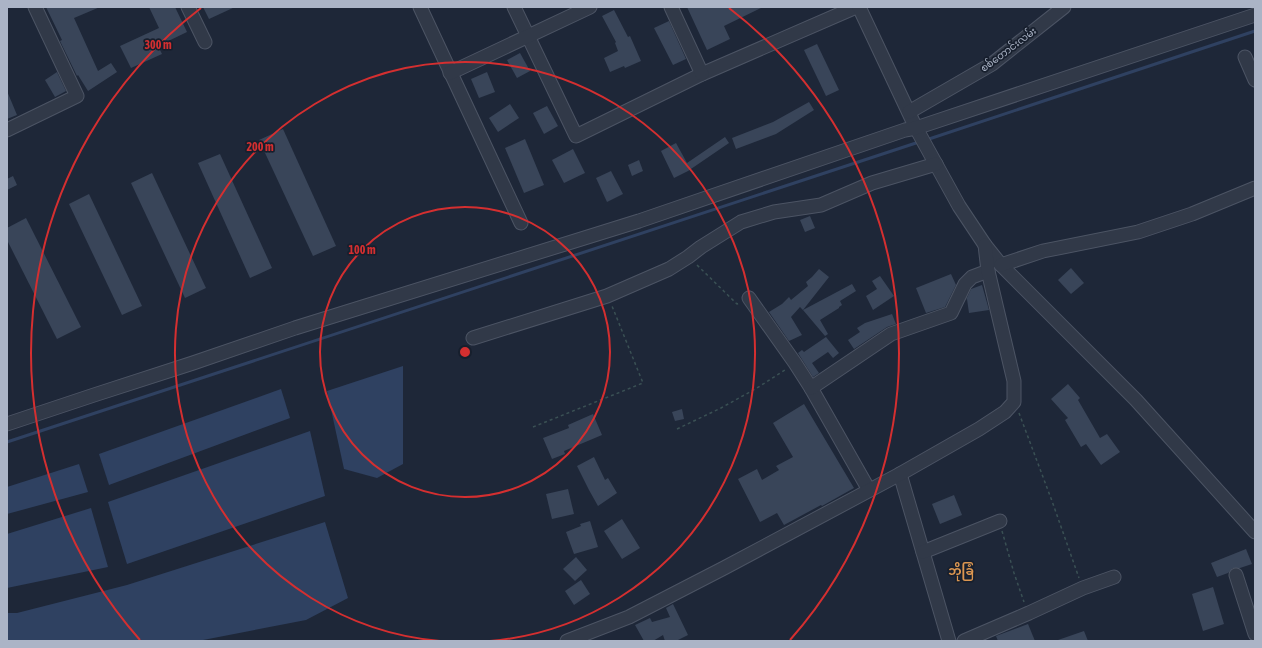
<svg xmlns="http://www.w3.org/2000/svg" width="1262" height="648" font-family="'Asap Condensed','Noto Sans Myanmar',sans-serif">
	<rect width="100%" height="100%" fill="#1e2738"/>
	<!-- water -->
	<g fill="#2f4161">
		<polygon points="403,366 403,464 377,478 344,469 327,391"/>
		<polygon points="281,389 290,418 109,485 99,454"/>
		<polygon points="310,431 325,496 127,564 108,502"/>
		<polygon points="79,464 88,492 7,514 7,487"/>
		<polygon points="91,508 108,567 7,588 7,534"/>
		<polygon points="325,522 348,598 306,620 198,641 7,641 7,613 17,613 127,585"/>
	</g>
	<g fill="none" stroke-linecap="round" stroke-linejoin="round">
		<!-- stream -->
		<g stroke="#2f4161" stroke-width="3">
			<polyline points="926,140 1255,31"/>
			<polyline points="7,442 919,142"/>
		</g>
	</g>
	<!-- building -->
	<g fill="#394559">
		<polygon points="46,7 100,7 74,18 98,71 111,63 117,72 88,91 78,75 77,76 60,41 62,40"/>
		<polygon points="149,7 175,7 187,32 158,46 162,54 131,68 120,46 159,28"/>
		<polygon points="203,7 235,7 209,19"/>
		<polygon points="687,7 763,7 724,26 730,39 707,50"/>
		<polygon points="614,10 628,37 630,36 641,61 625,68 624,66 610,72 604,58 618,51 615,43 616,42 602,16"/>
		<polygon points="669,21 686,59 673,65 654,28"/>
		<polygon points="817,44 839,90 826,96 804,50"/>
		<polygon points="520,53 530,71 517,78 507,60"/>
		<polygon points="57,72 66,91 55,97 45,80"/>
		<polygon points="487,72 495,92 479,98 471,79"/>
		<polygon points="7,91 17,115 7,119"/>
		<polygon points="809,102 814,110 776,134 736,149 732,138 773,122"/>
		<polygon points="510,104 519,118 498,132 489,118"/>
		<polygon points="547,106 558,126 544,134 533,113"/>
		<polygon points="283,129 336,246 313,256 259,140"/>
		<polygon points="725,137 729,143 688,171 674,178 661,151 676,143 687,163"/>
		<polygon points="525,139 544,185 524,193 505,148"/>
		<polygon points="573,149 585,173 564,183 552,160"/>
		<polygon points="220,154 272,268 250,278 198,163"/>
		<polygon points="639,160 643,171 632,176 628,165"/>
		<polygon points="611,171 623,194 607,202 596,178"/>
		<polygon points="152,173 206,288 185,298 131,183"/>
		<polygon points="13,176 17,185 7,190 7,179"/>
		<polygon points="89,194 142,306 122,315 69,204"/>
		<polygon points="810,216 815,228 805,232 800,220"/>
		<polygon points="26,218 81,327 57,339 7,240 7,228"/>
		<polygon points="1071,268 1084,283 1071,294 1058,280"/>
		<polygon points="819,269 829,277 803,310 800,307 791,317 802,335 789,341 769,312 782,304 789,297 791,300 808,286 806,282 812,277"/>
		<polygon points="951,274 956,285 945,307 926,313 916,288"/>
		<polygon points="880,276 894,296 873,310 866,296 877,289 872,281"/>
		<polygon points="852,284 856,291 840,301 842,305 839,307 839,308 820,320 828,334 825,336 803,310"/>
		<polygon points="982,285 989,310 969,313 967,299 966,300 971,289"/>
		<polygon points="892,314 896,324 887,327 854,349 848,340 860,332 857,328 865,323"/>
		<polygon points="826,337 839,353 833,358 828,352 812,363 819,373 813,377 798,353 802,350 804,352"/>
		<polygon points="1068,384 1080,398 1078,400 1100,438 1107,434 1120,452 1101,465 1086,444 1081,447 1065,420 1068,418 1051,399"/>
		<polygon points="804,404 854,488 822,506 821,505 784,525 777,513 760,522 738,479 757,469 762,480 779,470 776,466 793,457 773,423"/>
		<polygon points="682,409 684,419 675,421 672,412"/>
		<polygon points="593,414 602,435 564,451 565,454 552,459 543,438 569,428 568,425"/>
		<polygon points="594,457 605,480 608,478 617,493 598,506 589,490 577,466"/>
		<polygon points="568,489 574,514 552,519 546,494"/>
		<polygon points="954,495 962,515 940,524 932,504"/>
		<polygon points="622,519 640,548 622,559 604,531"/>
		<polygon points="590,521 598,547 574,554 566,532 581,526 580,524"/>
		<polygon points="1246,549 1252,564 1240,568 1233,568 1228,573 1217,577 1211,563"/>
		<polygon points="576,557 587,570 575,581 563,569"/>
		<polygon points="581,580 590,594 574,605 565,591"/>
		<polygon points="1213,587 1224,624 1203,631 1192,594"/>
		<polygon points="673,604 688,635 676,641 665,641 663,635 653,641 644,641 635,625 650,618 652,622 670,617 666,608"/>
		<polygon points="1028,624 1035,641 998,641 996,636"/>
		<polygon points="1084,631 1088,641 1059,641 1058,640"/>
	</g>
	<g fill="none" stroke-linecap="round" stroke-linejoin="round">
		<defs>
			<g id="minor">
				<polyline points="188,7 205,42"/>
				<polyline points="420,7 521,223"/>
				<polyline points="514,7 576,136 702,74 856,7"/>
				<polyline points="671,7 702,74"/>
				<polyline points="859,7 916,128 959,206 985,245 1001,265 1136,400 1255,532"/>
				<polyline points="1245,57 1255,80"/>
				<polyline points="450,73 590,7"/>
				<polyline points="909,112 992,64 1064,7"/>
				<polyline points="7,130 77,96 35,7"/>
				<polyline points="1001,265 1043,251 1138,232 1192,214 1255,188"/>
				<polyline points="749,298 795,363 811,388 869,490"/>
				<polyline points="473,338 607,296 669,269 688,257 701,247 741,222 774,212 821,205 872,183 936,164"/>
				<polyline points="811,388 891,334 951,313 965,284 972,277 988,271"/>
				<polyline points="7,424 94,395 193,363 295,328 639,221 905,130 916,128 1255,15"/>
				<polyline points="900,474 949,641"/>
				<polyline points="923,552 1000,521"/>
				<polyline points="1236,575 1255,634"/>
				<polyline points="567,641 629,617 724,568 900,474 979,429 1005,412 1014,402 1014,381 996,305 988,271 985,245"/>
				<polyline points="964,641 1029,613 1083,588 1114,577"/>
			</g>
		</defs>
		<!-- minor casing -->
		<use href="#minor" stroke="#4c5464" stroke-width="15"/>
		<!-- path -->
		<g stroke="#3a5054" stroke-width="1.5" stroke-dasharray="3 3" stroke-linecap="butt">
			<polyline points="697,265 737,304 739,303"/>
			<polyline points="1019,413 1052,501 1079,578"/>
			<polyline points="533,427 643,383 612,306"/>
			<polyline points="677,429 721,408 757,388 785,370"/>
			<polyline points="1002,531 1014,573 1024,602"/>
		</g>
		<!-- minor -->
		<use href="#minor" stroke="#313948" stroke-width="13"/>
	</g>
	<!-- distance rings -->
	<g fill="none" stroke="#d42f30" stroke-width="2">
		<circle cx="465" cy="352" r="145"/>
		<path d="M440 641A290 290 0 1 1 490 641"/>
		<path d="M140 640A434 434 0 0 1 201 8M729 8A434 434 0 0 1 790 640"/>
	</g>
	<g text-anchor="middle" stroke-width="3.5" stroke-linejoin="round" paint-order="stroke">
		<!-- street labels -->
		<g font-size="10" fill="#abb4c6" stroke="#171f2d">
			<text transform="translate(1008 49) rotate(-37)" y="4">စစ်တောင်းလမ်း</text>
		</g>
		<!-- quarter labels -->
		<g font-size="12" font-weight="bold" fill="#db9651" stroke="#171f2d">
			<text x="961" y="575">ဘိုခြံ</text>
		</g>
	</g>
	<circle cx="465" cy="352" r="6" fill="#d42f30" stroke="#171f2d" stroke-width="2"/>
	<g font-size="12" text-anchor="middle" font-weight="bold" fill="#d42f30" stroke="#171f2d" stroke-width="3.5" stroke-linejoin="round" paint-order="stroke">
		<text x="158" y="49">300 m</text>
		<text x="260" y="151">200 m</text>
		<text x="362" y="254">100 m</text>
	</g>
	<!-- border -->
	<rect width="1262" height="648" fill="none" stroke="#abb4c6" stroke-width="16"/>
</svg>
